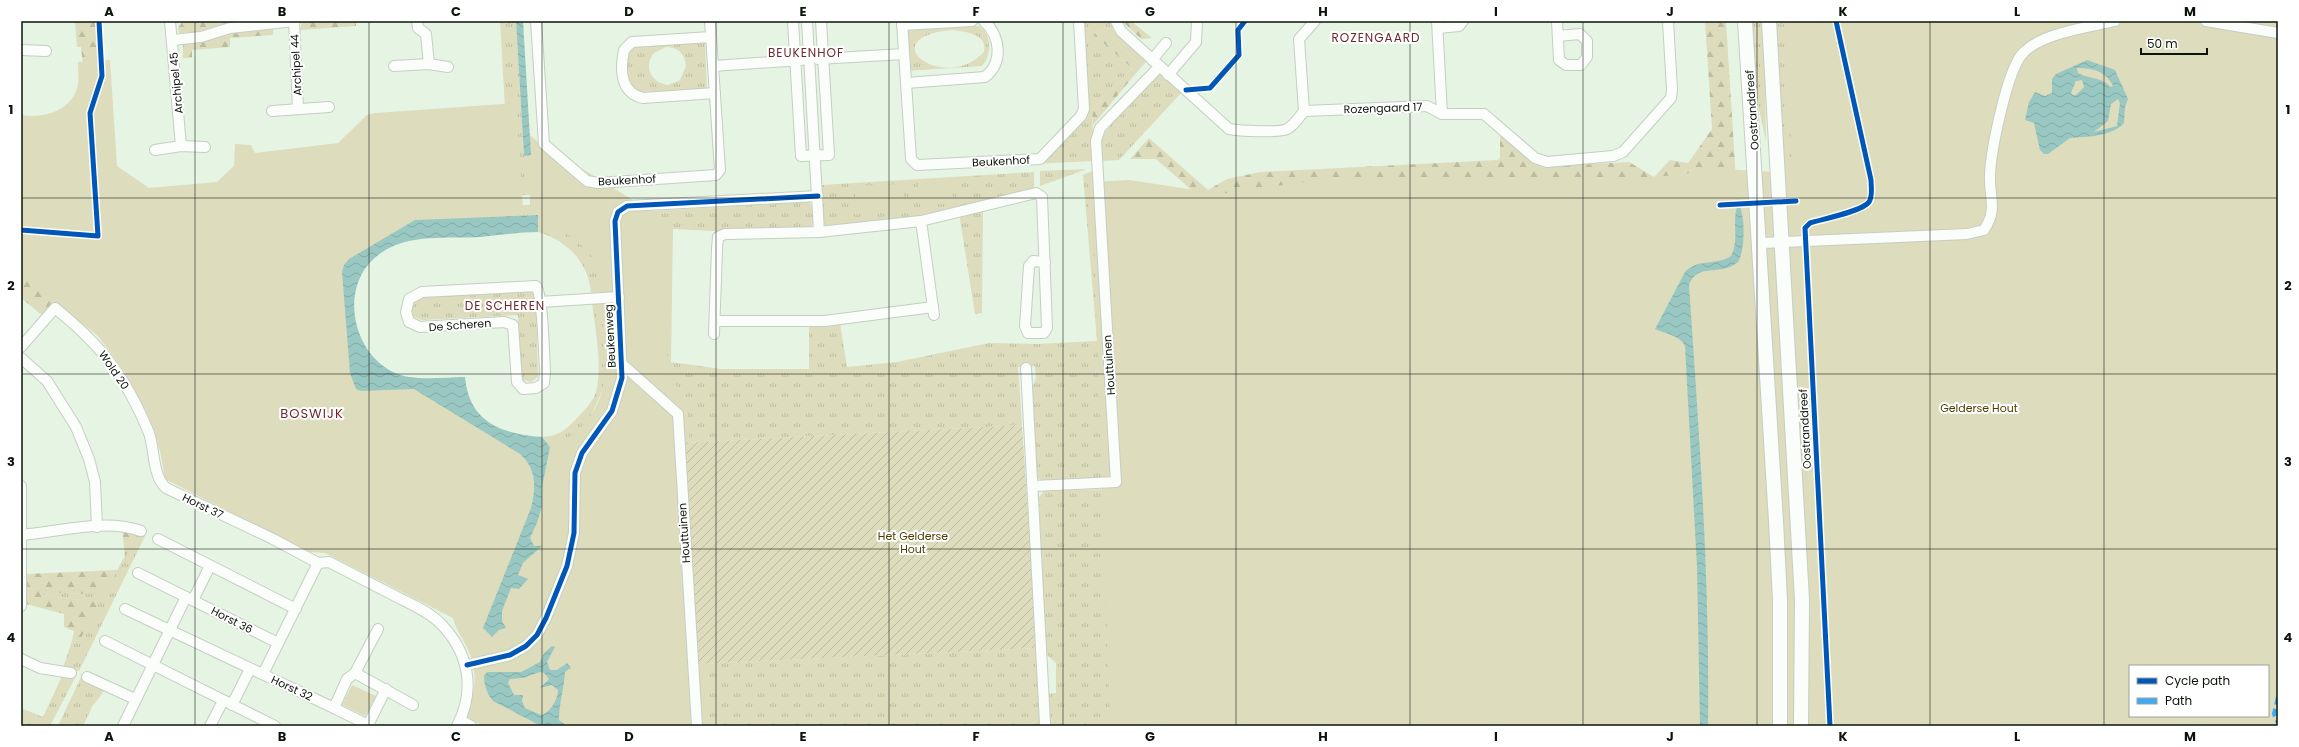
<svg xmlns="http://www.w3.org/2000/svg" width="2299" height="747" font-family="Poppins,sans-serif">
	<defs>
		<pattern id="grass-tufts" width="24" height="20" patternUnits="userSpaceOnUse"><rect width="24" height="20" fill="#dddcbd"/><path d="M3 7l-1-3M5 7V3M7 7l1-3M15 17l-1-3M17 17v-4M19 17l1-3" fill="none" stroke="#bcbca1"/></pattern>
		<pattern id="forest-firs" width="22" height="20" patternUnits="userSpaceOnUse"><rect width="22" height="20" fill="#dddcbd"/><path d="M5 1l3.5 6h-7zM16 11l3.5 6h-7z" fill="#bcbca1"/></pattern>
		<pattern id="garden-furrows" width="10" height="10" patternUnits="userSpaceOnUse"><rect width="10" height="10" fill="#dddcbd"/><path d="M-1 1l2-2M0 10L10 0M9 11l2-2" fill="none" stroke="#bcbca1"/></pattern>
		<pattern id="water-waves" width="16" height="10" patternUnits="userSpaceOnUse"><rect width="16" height="10" fill="#99c8c2"/><path d="M0 5q4-4 8 0t8 0" fill="none" stroke="#82aba5"/></pattern>
	</defs>
	<rect width="100%" height="100%" fill="#e6f4e4"/>
	<!-- grass -->
	<g fill="url(#grass-tufts)" fill-rule="evenodd">
		<polygon points="500,21 516,21 524,156 531,155 529,134 588,188 587,192 510,196"/>
		<polygon points="1076,21 1109,21 1115,33 1147,61 1142,66 1101,28 1094,35 1132,68 1092,110 1094,161 1030,164 1080,113"/>
		<polygon points="1751,21 1764,21 1766,141 1757,100"/>
		<polygon points="1775,21 1790,21 1802,192 1786,193"/>
		<path d="M979 26C992 34 992 55 982 66L907 71 904 29ZM953 30C966 32 988 34 984 52 944 95 869 37 953 30Z"/>
		<path d="M705 42 707 90 639 92C625 83 621 59 634 46ZM666 47C678 47 685 54 686 66L680 80 668 85C651 83 643 66 654 53Z"/>
		<polygon points="1155,69 1182,92 1119,160 1101,161 1100,139"/>
		<polygon points="1087,169 1040,186 1040,171"/>
		<path d="M1095 170 1108 477 1045 482 1037 478 1031 390 1036 378 1035 366 1018 367 1022 425 682 443 635 212 809 202C815 210 815 221 810 230L713 231 673 229 671 362 721 369H809V324L840 323 847 367 897 362 989 343 1036 344 1097 341 1083 175Z"/>
		<polygon points="1034,172 1034,189 914,217 829,229 823,223 821,185"/>
		<path d="M595 202 601 292 591 293C589 263 567 240 538 232V215L415 220 406 210Z"/>
		<polygon points="983,208 982,313 975,314 959,213"/>
		<path d="M531 291 536 295 538 377 531 382 523 380 521 374 518 315 422 320 414 317C409 309 414 302 421 297Z"/>
		<path d="M592 302 602 303 615 361 577 448 550 447 542 437C558 436 565 431 576 419 583 412 593 402 596 392 603 367 595 328 592 302Z"/>
		<polygon points="1107,489 1128,726 700,726 696,664 1037,648 1040,694 1056,693 1056,663 1045,653 1039,497 1044,491"/>
		<polygon points="139,530 146,534 79,671 63,668 72,641 80,640 78,600 42,595 42,590 77,594 108,587"/>
		<polygon points="63,674 76,676 50,726 21,726 21,708 43,717"/>
		<polygon points="81,677 96,681 107,687 92,707 83,726 58,726"/>
	</g>
	<!-- forest -->
	<g fill="url(#forest-firs)">
		<path d="M75 21H96L101 73 87 107 88 147 21 138V119C46 122 78 113 83 85 85 73 82 59 81 47H77Z"/>
		<polygon points="189,21 233,21 197,32 179,33 178,28 182,22"/>
		<polygon points="302,21 356,21 356,26 300,30"/>
		<polygon points="1122,21 1131,21 1152,38 1141,39"/>
		<polygon points="1705,21 1726,21 1737,196 1367,343 1156,159 1130,159 1149,138 1208,190 1227,179 1260,172 1498,160 1500,158 1500,135 1528,156 1540,158 1541,167 1629,162 1654,177 1670,160 1688,163 1712,129"/>
		<polygon points="273,26 273,35 230,38 230,47 192,50 192,58 183,58 183,44 227,33"/>
		<polygon points="1101,28 1142,66 1093,125 1092,110 1132,68 1094,35"/>
		<polygon points="21,239 55,299 43,316 21,298"/>
		<polygon points="122,527 139,530 125,557"/>
		<path d="M117 570C115 575 112 582 109 586 98 599 57 592 42 591V595L78 600 102 597 80 640 72 641 74 631 64 627V614L22 603 27 584 26 574Z"/>
	</g>
	<!-- park -->
	<g fill="#dddcbd" fill-rule="evenodd">
		<path d="M1784 21H2278V726H1045L1110 723 1092 182 1130 180 1220 194 1319 180H1633L1722 169 1793 173ZM2130 666H2268V716H2130Z"/>
		<path d="M110 60 117 166 149 188 217 182 234 166 235 144 251 145 255 153 338 143 367 115 376 113 516 103 524 224 417 229 355 267 351 345 408 384 478 424 547 446C579 440 602 408 605 376 607 354 603 330 601 308 600 297 601 272 596 263 583 241 556 223 531 223L527 135 672 224 667 369 687 404 710 726H484L465 717C474 696 478 680 471 657 467 644 457 633 453 618L325 553 309 552 165 479 160 451 146 411 124 371 98 336 26 280 21 285V115C44 119 74 110 78 84 79 77 78 69 78 62Z"/>
		<polygon points="952,181 953,203 920,205 918,183"/>
		<polygon points="903,184 904,212 856,214 855,186"/>
		<polygon points="352,685 376,696 365,716 342,705"/>
	</g>
	<!-- garden -->
	<polygon fill="url(#garden-furrows)" points="1022,425 1037,648 696,664 682,443"/>
	<!-- water -->
	<g fill="url(#water-waves)" fill-rule="evenodd">
		<polygon points="516,21 523,21 531,155 524,156"/>
		<path d="M2087 60 2115 70 2128 99 2125 107 2124 123C2113 136 2086 137 2070 138L2048 154H2044L2040 150 2034 123 2025 120 2029 102 2035 92 2045 96 2052 93V79L2056 74ZM2077 68C2093 68 2106 71 2113 86L2110 87C2103 77 2088 79 2078 73ZM2082 80 2084 87 2076 95H2073L2071 93 2076 81ZM2118 99 2120 103 2117 126 2094 132 2108 121 2111 104Z"/>
		<path d="M1738 204C1746 214 1745 251 1738 262 1721 277 1697 262 1689 285 1699 432 1710 579 1708 726H1700L1697 567 1685 346C1681 336 1664 333 1655 329L1685 272C1698 258 1716 266 1731 256 1740 239 1731 221 1738 204Z"/>
		<path d="M538 215V232C520 232 501 235 481 237 449 239 409 233 381 253 339 281 349 350 393 372 413 382 442 377 465 377 469 422 501 434 542 437L550 447 542 487V506L537 523 530 538 534 546H542L523 563 518 575 528 579 519 589 511 588 502 611V621L506 628 499 630 492 637 483 628 531 508C536 488 537 469 520 454L414 389 361 391 356 389 350 373 342 272 344 265 349 259 415 220Z"/>
		<path d="M552 646 555 647 547 662 550 670H557L567 663 571 668 565 672C564 688 559 704 559 720L567 726H541L493 701C487 694 484 685 484 676L487 672H521L527 669 540 662 544 653ZM540 672 544 673 549 679 540 688 552 685 558 690C558 699 550 713 541 715L525 708 522 701 523 695H514L508 683 510 679 523 678Z"/>
	</g>
	<g fill="none" stroke-linecap="round" stroke-linejoin="round">
		<defs>
			<g id="street">
				<polyline points="170,21 181,146"/>
				<polyline points="294,21 298,109"/>
				<polyline points="417,21 418,28 426,34 429,64"/>
				<polyline points="536,21 544,144 587,181 598,183 716,175 720,170 710,21"/>
				<polyline points="793,21 801,156 829,155 821,21"/>
				<polyline points="807,21 819,232"/>
				<polyline points="902,21 911,159 917,165 1040,159 1081,116 1084,109 1079,21"/>
				<path d="M1116 21 1121 31 1229 129C1239 131 1280 133 1287 129 1295 125 1299 117 1304 111"/>
				<polyline points="1437,21 1442,114"/>
				<polyline points="1557,21 1559,60 1566,65 1581,65 1587,57 1587,41 1580,34 1558,36"/>
				<polyline points="2206,21 2278,33"/>
				<polyline points="902,25 972,21"/>
				<polyline points="1438,28 1459,26 1463,21"/>
				<path d="M711 37 632 42 624 50C620 69 620 93 643 98L715 93"/>
				<polyline points="173,40 201,37 230,28 294,21"/>
				<polyline points="21,50 46,51"/>
				<polyline points="818,59 904,54"/>
				<polyline points="1152,60 1166,43"/>
				<polyline points="394,66 429,64 448,67"/>
				<polyline points="713,66 802,60"/>
				<polyline points="1168,75 1196,42 1197,21"/>
				<path d="M906 83 985 77C1004 62 1000 36 984 21"/>
				<polyline points="272,111 329,107"/>
				<polyline points="1304,111 1427,106 1442,114 1484,114 1535,158 1547,162 1613,156 1623,152 1671,98 1672,90 1668,21"/>
				<polyline points="1304,111 1299,39 1315,21"/>
				<polyline points="155,150 181,146 205,147"/>
				<polyline points="921,221 1036,193 1042,197 1047,328 1044,333 1028,333 1025,326 1029,266 1033,261 1045,262"/>
				<path d="M1761 243 1967 234 1984 230C1998 209 1989 198 1990 175 1991 151 2007 68 2024 52 2043 33 2089 27 2115 21"/>
				<path d="M536 286C543 295 544 356 545 372L544 383 536 388 523 389 517 382 513 325 504 322 420 327 409 322 406 312 409 299 422 292Z"/>
				<polyline points="540,302 619,297"/>
				<polyline points="715,321 825,321 933,307"/>
				<polyline points="714,334 717,249 718,237 725,234 819,232 921,221 934,315"/>
				<path d="M21 347 55 308C102 346 126 377 149 433 155 450 152 475 166 488L271 538 318 563 329 562C352 574 376 586 399 598 413 605 429 612 440 623 469 652 476 690 457 726"/>
				<polyline points="21,358 47,381 76,427 89,459 95,482 97,527"/>
				<polyline points="622,364 678,414 697,726"/>
				<polyline points="1026,368 1045,723"/>
				<polyline points="21,486 21,606"/>
				<polyline points="1034,486 1116,482 1096,141 1100,128 1159,67"/>
				<path d="M21 535C59 532 105 518 141 531"/>
				<polyline points="158,539 296,609"/>
				<polyline points="138,573 278,643"/>
				<polyline points="193,600 210,566"/>
				<polyline points="125,609 334,708 347,679 355,673 378,629"/>
				<polyline points="105,641 275,726"/>
				<polyline points="21,659 40,668 71,673"/>
				<polyline points="467,665 510,655 526,646 537,635 546,618 567,566 574,533 575,473 582,453 612,411 622,378 615,221 618,212 627,206 818,196"/>
				<polyline points="355,673 413,705"/>
				<polyline points="263,674 318,563"/>
				<polyline points="87,677 135,699"/>
				<polyline points="232,705 250,669"/>
				<polyline points="334,708 368,725 386,689"/>
				<polyline points="460,720 471,726"/>
				<polyline points="123,726 186,597"/>
				<polyline points="210,726 223,701"/>
			</g>
			<g id="secondary">
				<polyline points="1745,21 1776,521 1780,600 1780,726"/>
				<polyline points="1769,21 1802,600 1801,726"/>
			</g>
		</defs>
		<!-- street casing -->
		<use href="#street" stroke="#c4cfc2" stroke-width="12"/>
		<!-- secondary casing -->
		<use href="#secondary" stroke="#c4cfc2" stroke-width="16"/>
		<!-- street -->
		<use href="#street" stroke="#fbfdfb" stroke-width="10"/>
		<!-- secondary -->
		<use href="#secondary" stroke="#fbfdfb" stroke-width="14"/>
		<!-- quiet -->
		<polyline stroke="#3fa9f5" stroke-width="4" stroke-dasharray="8 4" stroke-linecap="butt" points="2278,697 2274,714 2278,723"/>
		<defs>
			<g id="cycleway">
				<polyline points="1186,90 1210,88 1239,55 1238,30 1245,21"/>
				<polyline points="1720,205 1796,201"/>
				<polyline points="21,230 98,236 90,113 102,76 99,21"/>
				<polyline points="467,665 510,655 526,646 537,635 546,618 567,566 574,533 575,473 582,453 612,411 622,378 615,221 618,212 627,206 818,196"/>
				<path d="M1830 726 1805 228 1810 223C1823 219 1863 211 1869 202 1873 196 1871 186 1871 180L1836 21"/>
			</g>
		</defs>
		<!-- cycleway casing -->
		<use href="#cycleway" stroke="#fff" stroke-width="8"/>
		<!-- cycleway -->
		<use href="#cycleway" stroke="#0057b8" stroke-width="5"/>
	</g>
	<!-- grid -->
	<path fill="none" stroke="#0b140a" stroke-width="1" stroke-opacity="0.55" d="M195 21V726M369 21V726M542 21V726M716 21V726M889 21V726M1063 21V726M1236 21V726M1410 21V726M1583 21V726M1757 21V726M1930 21V726M2104 21V726M21 198H2278M21 374H2278M21 549H2278"/>
	<g text-anchor="middle" stroke-width="4" stroke-linejoin="round" paint-order="stroke">
		<!-- street labels -->
		<g font-size="11" fill="#0b140a" stroke="#fff">
			<text transform="translate(296 65) rotate(-93)" y="4">Archipel 44</text>
			<text transform="translate(176 83) rotate(-95)" y="4">Archipel 45</text>
			<text transform="translate(1383 108) rotate(-2)" y="4">Rozengaard 17</text>
			<text transform="translate(1752 110) rotate(-94)" y="4">Oostranddreef</text>
			<text transform="translate(1001 161) rotate(-3)" y="4">Beukenhof</text>
			<text transform="translate(627 180) rotate(-3)" y="4">Beukenhof</text>
			<text transform="translate(460 325) rotate(-4)" y="4">De Scheren</text>
			<text transform="translate(610 336) rotate(-93)" y="4">Beukenweg</text>
			<text transform="translate(1109 365) rotate(-94)" y="4">Houttuinen</text>
			<text transform="translate(114 370) rotate(56)" y="4">Wold 20</text>
			<text transform="translate(1805 429) rotate(-93)" y="4">Oostranddreef</text>
			<text transform="translate(203 506) rotate(26)" y="4">Horst 37</text>
			<text transform="translate(684 533) rotate(-94)" y="4">Houttuinen</text>
			<text transform="translate(232 620) rotate(27)" y="4">Horst 36</text>
			<text transform="translate(292 688) rotate(25)" y="4">Horst 32</text>
		</g>
		<!-- park labels -->
		<g font-size="11" fill="#4d3d00" stroke="#fff">
			<text x="1979" y="412">Gelderse Hout</text>
			<text x="913" y="540">Het Gelderse<tspan x="913" dy="13">Hout</tspan></text>
		</g>
		<!-- neighbourhood labels -->
		<g font-size="12" letter-spacing="1" fill="#6d272f" stroke="#fff">
			<text x="1376" y="42">ROZENGAARD</text>
			<text x="806" y="57">BEUKENHOF</text>
			<text x="505" y="310">DE SCHEREN</text>
		</g>
		<!-- quarter labels -->
		<g font-size="13" letter-spacing="1" fill="#6d272f" stroke="#fff">
			<text x="312" y="418">BOSWIJK</text>
		</g>
	</g>
	<!-- border -->
	<rect width="2299" height="747" fill="none" stroke="#ffffff" stroke-width="44"/>
	<!-- legend -->
	<rect x="2129" y="665" width="140" height="52" fill="#ffffff" stroke="#9da19d"/>
	<rect x="2137" y="678" width="20" height="6" fill="#0057b8" stroke="#9da19d"/>
	<text x="2165" y="685" font-size="12" fill="#0b140a">Cycle path</text>
	<rect x="2137" y="698" width="20" height="6" fill="#3fa9f5" stroke="#9da19d"/>
	<text x="2165" y="705" font-size="12" fill="#0b140a">Path</text>
	<!-- scale -->
	<path d="M2141 48v6h66v-6" fill="none" stroke="#0b140a" stroke-width="2"/>
	<text x="2147" y="48" font-size="12" fill="#0b140a" stroke="#ffffff" stroke-width="3" paint-order="stroke">50 m</text>
	<rect x="22" y="22" width="2255" height="703" fill="none" stroke="#0b140a" stroke-width="1.5"/>
	<g font-size="13" text-anchor="middle" font-weight="bold" fill="#0b140a">
		<text x="109" y="16">A</text>
		<text x="282" y="16">B</text>
		<text x="456" y="16">C</text>
		<text x="629" y="16">D</text>
		<text x="803" y="16">E</text>
		<text x="976" y="16">F</text>
		<text x="1150" y="16">G</text>
		<text x="1323" y="16">H</text>
		<text x="1496" y="16">I</text>
		<text x="1670" y="16">J</text>
		<text x="1843" y="16">K</text>
		<text x="2017" y="16">L</text>
		<text x="2190" y="16">M</text>
		<text x="11" y="114">1</text>
		<text x="2288" y="114">1</text>
		<text x="11" y="290">2</text>
		<text x="2288" y="290">2</text>
		<text x="11" y="466">3</text>
		<text x="2288" y="466">3</text>
		<text x="11" y="642">4</text>
		<text x="2288" y="642">4</text>
		<text x="109" y="741">A</text>
		<text x="282" y="741">B</text>
		<text x="456" y="741">C</text>
		<text x="629" y="741">D</text>
		<text x="803" y="741">E</text>
		<text x="976" y="741">F</text>
		<text x="1150" y="741">G</text>
		<text x="1323" y="741">H</text>
		<text x="1496" y="741">I</text>
		<text x="1670" y="741">J</text>
		<text x="1843" y="741">K</text>
		<text x="2017" y="741">L</text>
		<text x="2190" y="741">M</text>
	</g>
</svg>
